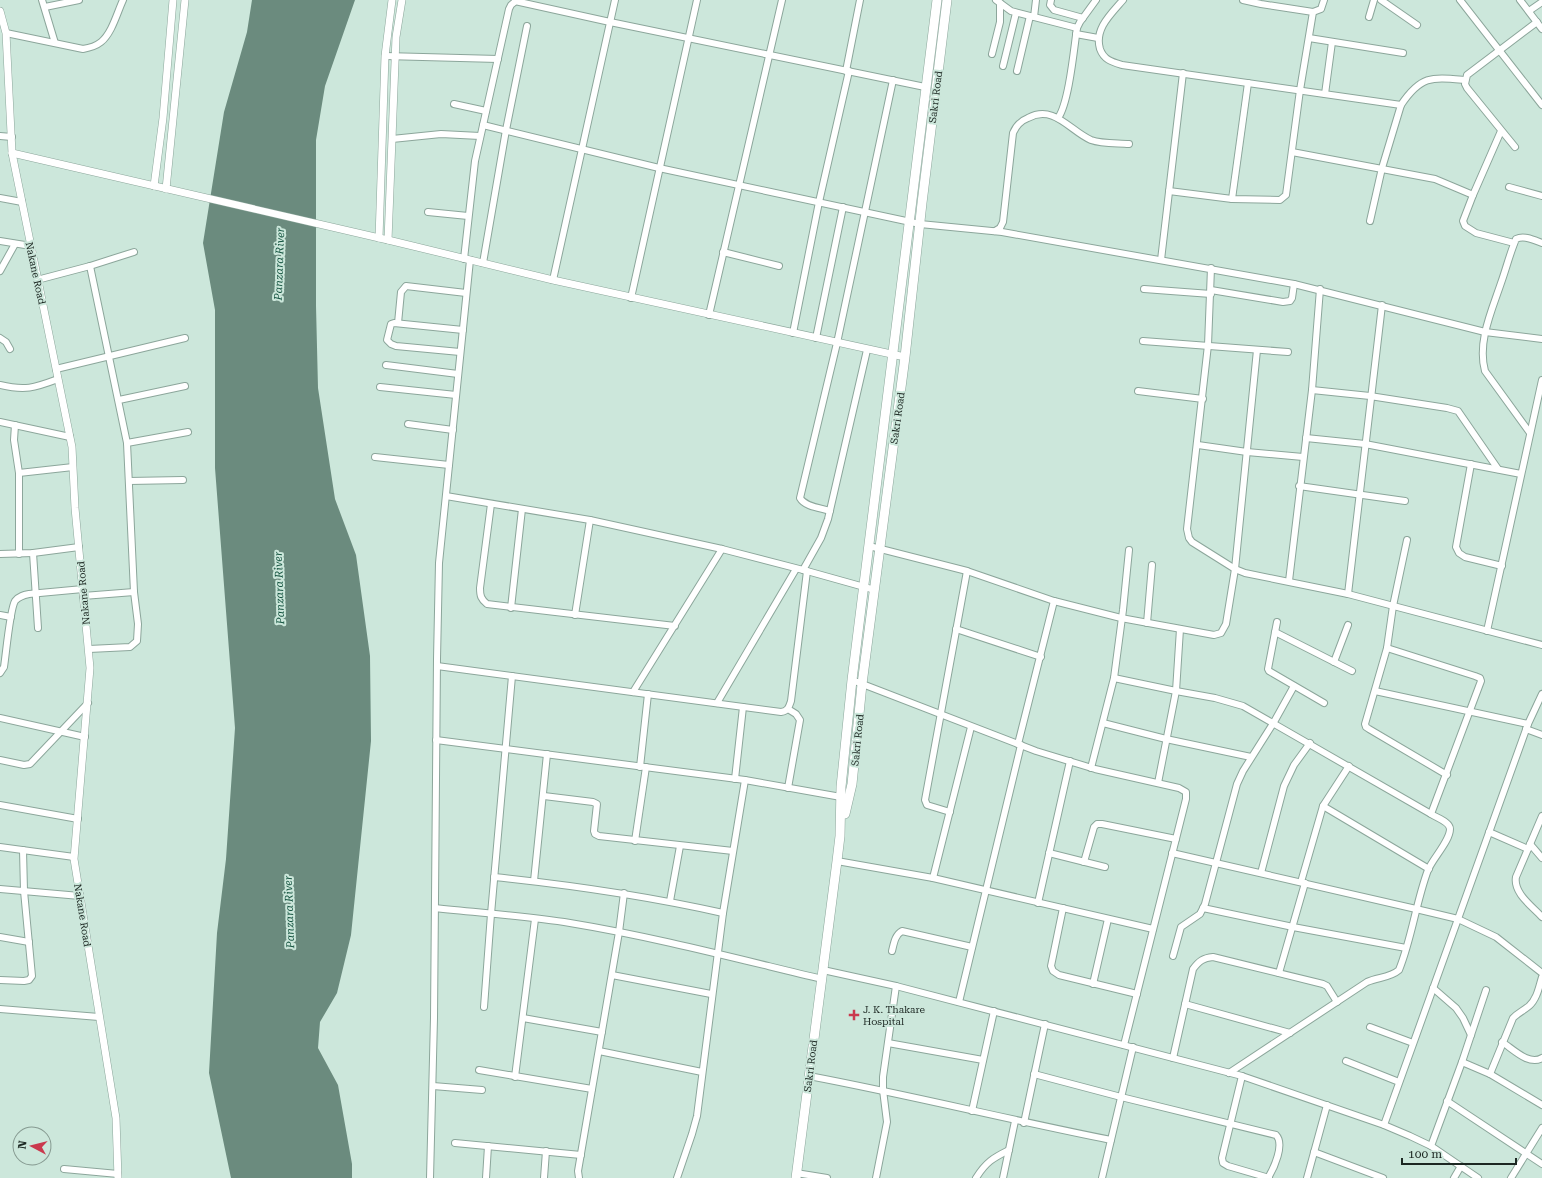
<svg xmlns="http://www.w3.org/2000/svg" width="1542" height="1178" font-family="'Roboto Serif',serif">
	<rect width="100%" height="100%" fill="#cce7db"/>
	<!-- water -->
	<polygon fill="#6b8b7e" points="252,0 355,0 325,86 316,140 316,306 318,388 335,499 356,555 370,656 371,741 351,935 337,993 320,1022 318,1048 338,1085 352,1164 352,1178 231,1178 209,1073 217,933 226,859 235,728 215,468 215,310 203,243 224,112 247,32"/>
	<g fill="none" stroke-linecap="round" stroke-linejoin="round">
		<defs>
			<g id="minor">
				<polyline points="42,0 55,43"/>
				<polyline points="996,0 1011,11 1077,28"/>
				<polyline points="1051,0 1050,5 1054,10 1083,18"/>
				<path d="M1123 0C1111 14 1094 29 1100 49 1104 60 1112 62 1122 65L1401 105"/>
				<polyline points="1243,0 1261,4 1313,12 1321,9 1324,0"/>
				<polyline points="1381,0 1417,25"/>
				<polyline points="1460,0 1542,105"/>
				<polyline points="1520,0 1542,29"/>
				<polyline points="515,1 610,22 925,87"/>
				<polyline points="45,7 79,0"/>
				<polyline points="1529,11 1542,2"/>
				<polyline points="1034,17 1036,0"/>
				<polyline points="1369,17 1374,0"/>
				<path d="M6 33 83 49C89 48 96 46 101 42 112 33 117 13 123 0"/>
				<polyline points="1076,34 1098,38"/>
				<polyline points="1309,38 1403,53"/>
				<polyline points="992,54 1000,22 1000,3"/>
				<polyline points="385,56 498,59"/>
				<polyline points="1003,66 1016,13"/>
				<polyline points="846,71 860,0"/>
				<polyline points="1017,71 1030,16"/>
				<polyline points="1325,94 1332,42"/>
				<polyline points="454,104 486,111"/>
				<path d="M1058 118C1069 103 1074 48 1077 28L1080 22 1096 0"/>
				<polyline points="483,125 659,168 920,224 1002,232 1294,284 1485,332 1542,339"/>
				<polyline points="1501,131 1473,195 1463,221 1465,226 1476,233 1514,243"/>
				<polyline points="0,136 12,137"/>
				<polyline points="392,139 441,134 480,136"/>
				<polyline points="1515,147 1467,88 1465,84 1467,75 1537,22"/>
				<polyline points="1292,152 1435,179 1473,195"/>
				<polyline points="1509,187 1542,196"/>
				<polyline points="1169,191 1232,199 1280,200 1286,195 1300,90 1313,12"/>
				<polyline points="0,198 22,202"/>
				<polyline points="1232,199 1248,83"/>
				<polyline points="428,212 468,216"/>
				<path d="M1370 221 1382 168 1401 105C1421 75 1432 77 1465 80"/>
				<path d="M995 231 1000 228 1003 222 1013 133C1016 126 1020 121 1028 118 1054 104 1070 131 1091 140 1102 144 1117 143 1129 144"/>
				<polyline points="0,241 31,246"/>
				<polyline points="723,252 779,266"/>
				<polyline points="464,259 475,161 509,9 511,5 517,0"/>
				<polyline points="1161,260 1183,73"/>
				<polyline points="483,263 506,130 527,26"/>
				<polyline points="1211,268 1208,345 1187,529 1189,538 1192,542 1235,569 1245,573 1348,594 1542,645"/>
				<polyline points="0,271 15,244"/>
				<polyline points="37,280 90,266 134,252"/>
				<polyline points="553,280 615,0"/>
				<polyline points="1144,289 1211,294"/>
				<polyline points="1211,290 1283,302 1290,301 1292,298 1294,284"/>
				<polyline points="631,298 697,0"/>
				<polyline points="709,315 782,0"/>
				<polyline points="398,323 401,292 406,286 466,293"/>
				<polyline points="793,333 819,202 849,71"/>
				<polyline points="0,338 6,342 10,349"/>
				<polyline points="816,338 843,207"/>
				<polyline points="1143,341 1288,352"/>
				<polyline points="460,352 396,346 391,344 387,340 391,324 394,323 463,330"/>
				<polyline points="386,365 458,374"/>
				<polyline points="56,369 185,338"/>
				<path d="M0 385C25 391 34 388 58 379"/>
				<polyline points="380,387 456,395"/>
				<polyline points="1312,390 1370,396 1447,408 1458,411 1498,469"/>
				<polyline points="1138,391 1203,399"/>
				<polyline points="119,400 185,386"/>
				<polyline points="0,422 70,437"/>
				<polyline points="408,424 453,430"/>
				<polyline points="15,425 14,440 19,473 19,554"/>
				<path d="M1530 433 1485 371C1477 342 1492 310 1501 283 1506 269 1510 253 1516 239 1524 235 1534 240 1542 243"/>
				<polyline points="1306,438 1365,444 1521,474"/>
				<polyline points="127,443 188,432"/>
				<polyline points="1198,445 1247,452 1303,457"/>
				<polyline points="375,457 449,465"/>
				<polyline points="1471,464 1456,547 1459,553 1465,557 1502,566"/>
				<polyline points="19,473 73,467"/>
				<polyline points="129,481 183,480"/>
				<polyline points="1299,486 1405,501"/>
				<polyline points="446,496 590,520 722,549 807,571 875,590"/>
				<path d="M491 504 480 588C480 596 481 599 487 604L675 626"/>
				<path d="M830 511C821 508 805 507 800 498L837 343 893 80"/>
				<polyline points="1407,540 1393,606 1387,648 1365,724 1366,727 1369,729 1447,775"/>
				<polyline points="869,546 967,571 1054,601 1121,618 1214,635 1221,633 1226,624 1235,569 1257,350"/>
				<polyline points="33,553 38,628"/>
				<polyline points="0,554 33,553 79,547"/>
				<polyline points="803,570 821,538 828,519 867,350"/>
				<polyline points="1289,581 1312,390 1320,289"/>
				<polyline points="1348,594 1382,305"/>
				<polyline points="83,596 134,592"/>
				<polyline points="511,608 522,509"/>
				<polyline points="0,615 11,617"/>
				<polyline points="575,615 590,520"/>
				<polyline points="1277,622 1268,669 1269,671 1324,703"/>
				<polyline points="1147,623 1152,565"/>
				<polyline points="956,629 1041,657"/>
				<polyline points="1487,631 1542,380"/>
				<polyline points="1275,632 1352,671"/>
				<polyline points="1387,648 1475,676 1480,678 1481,681 1431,814"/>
				<polyline points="89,649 130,647 137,641 138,624 134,592 127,443 90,266"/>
				<polyline points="1334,662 1348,625"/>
				<path d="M437 666 781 712C788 711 789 707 791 701L807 571"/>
				<path d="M0 673 4 667C6 654 10 609 15 601 19 596 24 595 29 594L83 589"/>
				<path d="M1114 678 1176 691 1215 698 1243 706 1431 814C1437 818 1450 822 1450 829 1450 841 1433 858 1428 870 1416 902 1412 938 1399 970 1390 978 1378 977 1367 982L1229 1073"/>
				<polyline points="852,680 1036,751 1095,769 1179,788 1186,792 1186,799 1124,1045"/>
				<polyline points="1375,691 1528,724"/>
				<polyline points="633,692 722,549"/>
				<polyline points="717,703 796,569"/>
				<polyline points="0,718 85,737"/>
				<polyline points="1103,723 1166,739 1251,757"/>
				<polyline points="1526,729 1542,735"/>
				<polyline points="436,740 745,780 841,797"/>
				<polyline points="1018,744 1054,601"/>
				<polyline points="0,760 24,765 30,764 88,703"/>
				<polyline points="640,767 648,694"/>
				<polyline points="1091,768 1114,678 1123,610 1129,550"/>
				<polyline points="735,779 743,707"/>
				<polyline points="1158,783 1176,691 1180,629"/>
				<polyline points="788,788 800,720 796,714 788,709"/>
				<polyline points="544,796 593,802 597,804 594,831 595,834 599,836 733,851"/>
				<polyline points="0,805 78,819"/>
				<polyline points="1323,806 1429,869"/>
				<polyline points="950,812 927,805 925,800 967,571"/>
				<path d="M1542 816 1516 877C1513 893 1532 906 1542 917"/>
				<polyline points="1489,832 1528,849"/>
				<polyline points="635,841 646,767"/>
				<polyline points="1530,844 1542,858"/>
				<polyline points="0,847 74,857"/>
				<polyline points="1049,853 1105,867"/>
				<polyline points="1172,853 1416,909 1458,919 1496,937 1542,973"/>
				<polyline points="837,861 933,878 1153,929"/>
				<polyline points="1084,862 1094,827 1097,824 1102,824 1176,839"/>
				<polyline points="1261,873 1284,786 1294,765 1310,743"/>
				<path d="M494 877C571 885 647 896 723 913"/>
				<polyline points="933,878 971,727"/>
				<polyline points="534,881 547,754"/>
				<polyline points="1301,882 1323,806 1349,766"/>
				<polyline points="0,889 80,896"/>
				<polyline points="670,901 680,846"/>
				<polyline points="1038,903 1070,761"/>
				<path d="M435 908C480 913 526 916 570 923 655 937 738 959 822 979"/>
				<polyline points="1063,908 1051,966 1053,971 1059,975 1137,994"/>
				<polyline points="1203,908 1293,927 1406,948"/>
				<polyline points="0,937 29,942"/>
				<path d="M892 951C894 943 895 935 902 931L972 947"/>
				<polyline points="1173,956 1181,927 1200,914 1205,904 1237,784 1243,771 1274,722 1294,686"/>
				<polyline points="823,970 896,986 1242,1076 1384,1125 1410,1136 1431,1146 1478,1178"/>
				<polyline points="1279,973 1305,883"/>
				<polyline points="612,975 711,994"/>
				<polyline points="0,980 24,981 29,980 32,976 24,891 23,850"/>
				<polyline points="1093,984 1108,919"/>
				<polyline points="1433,988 1456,1008 1463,1018 1471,1035"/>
				<polyline points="959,1002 1021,745"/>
				<polyline points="1185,1004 1290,1033"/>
				<polyline points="484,1007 491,914 512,676"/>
				<polyline points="0,1009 99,1017"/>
				<polyline points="523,1018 602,1032"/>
				<polyline points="1370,1027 1413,1043"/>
				<path d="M1502 1042C1513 1049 1529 1066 1542 1058"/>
				<polyline points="888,1043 983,1060"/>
				<polyline points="599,1051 702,1072"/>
				<path d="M1173 1058 1193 969C1199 961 1203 958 1213 957L1323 984 1327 986 1337 1002"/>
				<polyline points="1346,1061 1399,1082"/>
				<polyline points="1462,1062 1490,1074 1542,1105"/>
				<polyline points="479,1070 592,1089"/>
				<path d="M1034 1074 1121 1097 1276 1135C1285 1144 1274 1168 1268 1178"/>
				<path d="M1490 1074 1513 1018C1518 1013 1523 1011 1529 1006 1537 999 1539 987 1542 977"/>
				<path d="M809 1076C910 1095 1010 1120 1111 1140"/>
				<polyline points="1242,1076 1222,1158 1223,1163 1228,1166 1269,1178"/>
				<polyline points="515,1077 535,919"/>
				<polyline points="433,1086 482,1090"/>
				<polyline points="1447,1101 1542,1164"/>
				<polyline points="972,1111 994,1011"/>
				<polyline points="1024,1123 1045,1024"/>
				<polyline points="1384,1125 1528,724 1542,694"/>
				<polyline points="455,1143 581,1155"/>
				<polyline points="1431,1146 1462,1062 1486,990"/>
				<polyline points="1314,1152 1383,1178"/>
				<polyline points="64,1169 118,1174"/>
				<polyline points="796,1173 827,1178"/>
				<polyline points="430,1178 434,1018 437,659 439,563 470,260"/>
				<polyline points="486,1178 488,1146"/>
				<polyline points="544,1178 546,1151"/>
				<polyline points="579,1178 578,1171 619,932 624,893"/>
				<polyline points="677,1178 692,1134 697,1116 723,913 745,780"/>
				<polyline points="876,1178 887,1122 883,1090 883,1077 896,986"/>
				<path d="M976 1178C986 1162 993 1158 1009 1150"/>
				<polyline points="1003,1178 1015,1121"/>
				<polyline points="1102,1178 1133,1047"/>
				<polyline points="1307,1178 1327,1105"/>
				<polyline points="1454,1178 1461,1166"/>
				<polyline points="1511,1178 1542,1128"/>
			</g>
			<g id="tertiary">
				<polyline points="0,11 6,33 12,153 72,447 75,508 90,668 74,859 116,1118 118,1178"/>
				<polyline points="12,153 388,240 553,280 905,357"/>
				<polyline points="154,186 163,118 173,0"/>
				<polyline points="166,189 185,0"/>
				<polyline points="379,238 385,56 392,0"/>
				<polyline points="388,240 396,37 402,0"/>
			</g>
			<g id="primary">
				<polyline points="845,814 852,784 862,684 905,357 922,203 947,0"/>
				<polyline points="796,1178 837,861 840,836 841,787 852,680 937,0"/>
			</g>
		</defs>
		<!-- minor casing -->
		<use href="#minor" stroke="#8ca69b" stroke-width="8"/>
		<!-- tertiary casing -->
		<use href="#tertiary" stroke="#8ca69b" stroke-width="8"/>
		<!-- primary casing -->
		<use href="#primary" stroke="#8ca69b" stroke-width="10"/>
		<!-- minor -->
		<use href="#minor" stroke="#fff" stroke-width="6"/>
		<!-- tertiary -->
		<use href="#tertiary" stroke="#fff" stroke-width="7"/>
		<!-- primary -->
		<use href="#primary" stroke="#fff" stroke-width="9"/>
	</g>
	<!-- markers -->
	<path fill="#ca394d" stroke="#cce7db" stroke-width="1.5" d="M852 1009h4v4h4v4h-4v4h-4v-4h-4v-4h4z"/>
	<g text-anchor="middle" stroke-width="4" stroke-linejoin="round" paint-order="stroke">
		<!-- street labels -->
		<g font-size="10" fill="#1c2722" stroke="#cce7db">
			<text transform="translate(935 97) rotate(-83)" y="4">Sakri Road</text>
			<text transform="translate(36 273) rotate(78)" y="4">Nakane Road</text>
			<text transform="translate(897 418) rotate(-82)" y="4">Sakri Road</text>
			<text transform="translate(83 593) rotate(-95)" y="4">Nakane Road</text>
			<text transform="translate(857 740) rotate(-84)" y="4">Sakri Road</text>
			<text transform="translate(83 915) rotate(81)" y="4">Nakane Road</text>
			<text transform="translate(810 1066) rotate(-83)" y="4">Sakri Road</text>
		</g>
		<!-- poi labels -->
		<g font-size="10" fill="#1c2722" stroke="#cce7db" text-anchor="start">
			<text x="863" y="1013">J. K. Thakare<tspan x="863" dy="12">Hospital</tspan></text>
		</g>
		<!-- water labels -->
		<g font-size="11" font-style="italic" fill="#165541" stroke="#cce7db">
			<text transform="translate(279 264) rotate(-88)" y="4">Panzara River</text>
			<text transform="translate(279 588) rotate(-92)" y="4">Panzara River</text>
			<text transform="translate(289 912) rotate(-92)" y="4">Panzara River</text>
		</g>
	</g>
	<!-- north arrow -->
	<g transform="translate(32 1146) rotate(277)"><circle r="19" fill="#cce7db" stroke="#869a91"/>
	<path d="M0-3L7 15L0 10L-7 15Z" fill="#ca394d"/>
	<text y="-6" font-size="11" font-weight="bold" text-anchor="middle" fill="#1c2722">N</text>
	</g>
	<!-- scale -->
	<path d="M1402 1158v6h114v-6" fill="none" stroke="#1c2722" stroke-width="2"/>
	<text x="1408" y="1158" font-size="12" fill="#1c2722" stroke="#cce7db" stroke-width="3" paint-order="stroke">100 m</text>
</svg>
